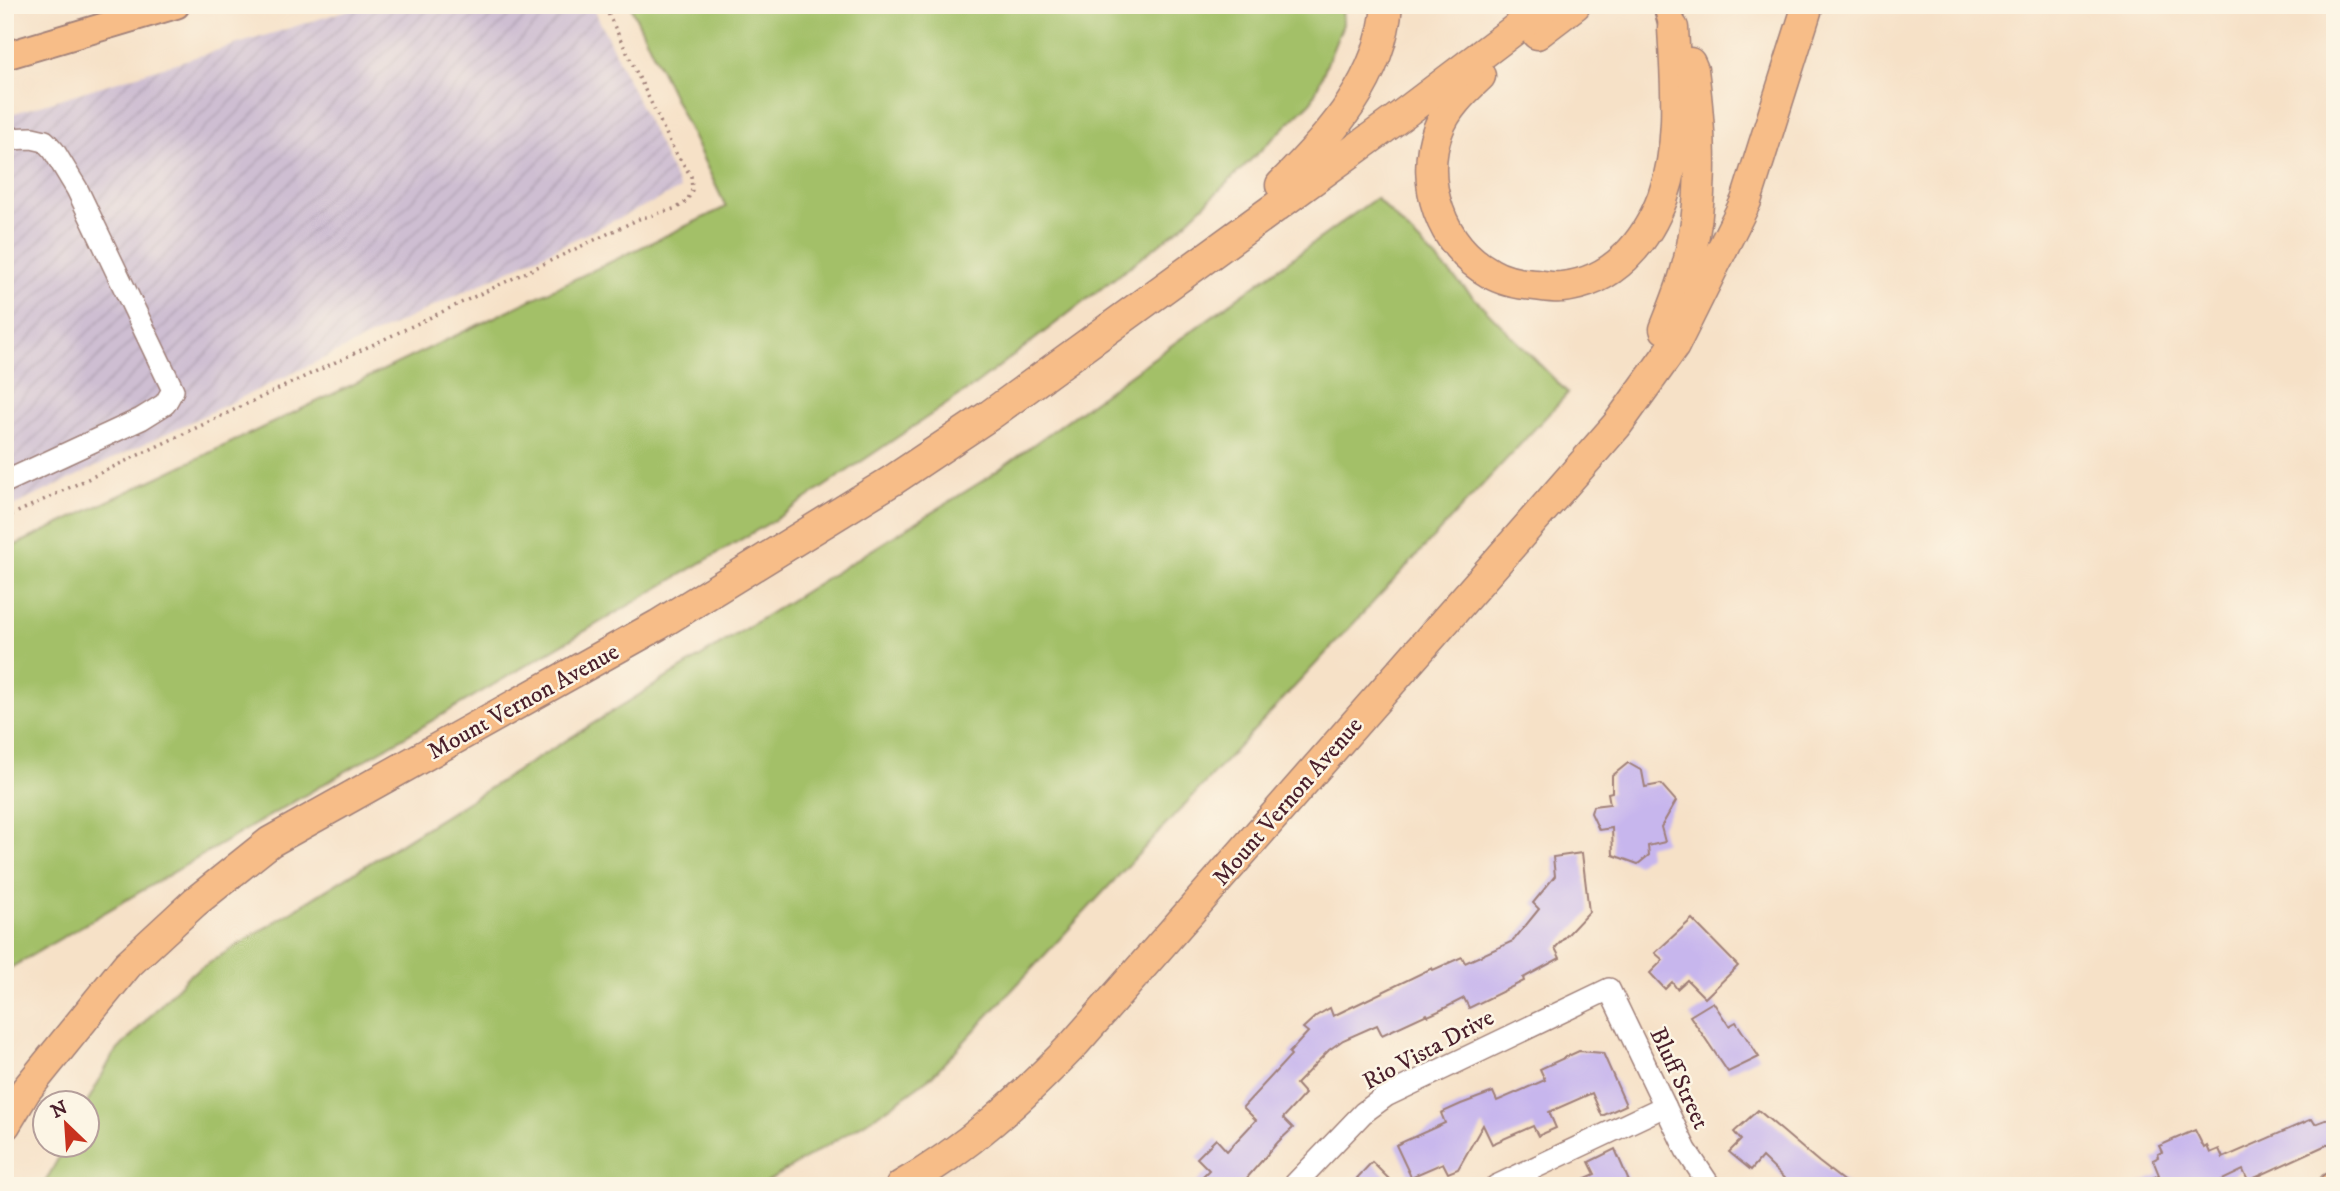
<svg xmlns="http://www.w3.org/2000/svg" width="2340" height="1191" font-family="'IM FELL DW Pica',serif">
	<defs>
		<pattern id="industrial-furrows" width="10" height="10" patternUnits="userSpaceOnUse" patternTransform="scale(1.75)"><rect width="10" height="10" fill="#cebed2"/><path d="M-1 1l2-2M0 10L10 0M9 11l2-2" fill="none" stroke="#b2a3b4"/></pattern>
	</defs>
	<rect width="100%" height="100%" fill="#fcf5e5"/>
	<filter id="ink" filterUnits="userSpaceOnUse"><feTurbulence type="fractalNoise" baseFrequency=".0143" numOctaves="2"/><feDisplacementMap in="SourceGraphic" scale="14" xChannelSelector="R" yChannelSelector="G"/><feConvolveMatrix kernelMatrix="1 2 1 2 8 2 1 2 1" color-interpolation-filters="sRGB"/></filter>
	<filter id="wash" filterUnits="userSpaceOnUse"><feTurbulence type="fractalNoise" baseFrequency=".00686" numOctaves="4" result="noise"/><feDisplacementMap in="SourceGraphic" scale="28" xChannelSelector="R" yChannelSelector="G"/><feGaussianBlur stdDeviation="1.57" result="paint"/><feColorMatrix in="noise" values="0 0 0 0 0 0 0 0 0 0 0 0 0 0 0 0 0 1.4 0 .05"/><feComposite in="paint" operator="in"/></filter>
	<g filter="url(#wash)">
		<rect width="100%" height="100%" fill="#f6e1c7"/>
		<!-- industrial -->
		<polygon fill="url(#industrial-furrows)" points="364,5 592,5 680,189 5,510 5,116"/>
		<!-- grass -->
		<g fill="#a3c067" stroke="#767049" stroke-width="2">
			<polygon points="630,5 1342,5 1343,24 1312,101 1180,228 975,385 776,519 5,971 5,550 726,207"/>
			<polygon points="1376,198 1568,393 932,1076 884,1111 760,1186 43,1186 65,1146 88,1146 87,1103 113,1055 188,976 984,480"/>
		</g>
		<g id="blocks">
			<!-- building -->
			<g fill="#c7b6ed">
				<polygon points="1628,763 1642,771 1645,787 1661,784 1676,801 1661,827 1665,842 1648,846 1649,855 1638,864 1613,855 1612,828 1599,830 1591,813 1593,806 1610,804 1608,793 1612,792 1612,776"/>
				<polygon points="1582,853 1589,912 1555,948 1560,958 1523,978 1524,981 1469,1008 1464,998 1439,1011 1428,1016 1427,1014 1382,1035 1377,1025 1343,1040 1329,1050 1296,1084 1305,1094 1283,1118 1293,1128 1278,1142 1240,1186 1193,1186 1209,1170 1197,1158 1216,1139 1227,1151 1256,1120 1243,1107 1291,1055 1289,1053 1308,1032 1303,1028 1316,1016 1330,1008 1333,1016 1432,968 1433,970 1462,957 1465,963 1513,941 1539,909 1533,903 1555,876 1553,857"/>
				<polygon points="1692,919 1738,966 1705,998 1687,980 1677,989 1672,982 1665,989 1650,973 1663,960 1655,953"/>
				<polygon points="1713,1002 1729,1026 1736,1022 1759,1057 1728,1072 1690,1016"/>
				<polygon points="1579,1051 1603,1053 1626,1105 1602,1116 1592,1093 1549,1112 1556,1128 1538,1136 1533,1126 1492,1144 1483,1125 1458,1169 1448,1173 1443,1163 1411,1177 1396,1145 1445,1123 1441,1113 1461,1104 1493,1092 1497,1101 1545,1080 1540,1069"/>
				<polygon points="1758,1110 1819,1162 1850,1186 1792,1186 1762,1157 1751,1170 1729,1152 1741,1140 1734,1132"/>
				<polygon points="2331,1118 2335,1127 2335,1141 2248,1181 2243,1170 2210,1186 2204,1186 2201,1180 2186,1186 2135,1186 2159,1175 2153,1160 2159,1157 2158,1154 2162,1152 2159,1146 2195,1130 2204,1148 2207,1146 2210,1153 2219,1149 2223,1158 2312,1119 2315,1124"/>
				<polygon points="1615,1149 1631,1186 1568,1186 1595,1174 1589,1162"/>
				<polygon points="1372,1162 1396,1186 1365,1186 1357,1178"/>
			</g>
		</g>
	</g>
	<g filter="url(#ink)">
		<use href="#blocks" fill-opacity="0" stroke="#a08079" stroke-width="2"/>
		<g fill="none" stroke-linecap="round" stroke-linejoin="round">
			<defs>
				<g id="minor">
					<polyline points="5,139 32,138 45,141 54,151 77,189 173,390 165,404 141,419 5,482"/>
					<polyline points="1293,1186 1363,1113 1386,1096 1609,989 1686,1150 1710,1186"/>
					<polyline points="1496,1186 1665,1106"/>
				</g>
				<g id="major">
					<polyline points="1667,5 1673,28"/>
					<polyline points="5,56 176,5"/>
					<polyline points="2332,1186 2335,1185"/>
				</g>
				<g id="highway">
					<polyline points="1537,34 1575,5"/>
					<path d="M1480 76C1463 92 1446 108 1438 130 1419 182 1441 246 1490 273 1503 281 1520 284 1535 285 1544 286 1554 288 1562 287 1613 282 1646 243 1663 197 1682 143 1676 84 1673 28"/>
					<path d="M1281 185C1331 135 1381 79 1387 5"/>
					<path d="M1665 329C1672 311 1680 292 1685 274 1705 206 1702 139 1693 70L1690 63"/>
					<polyline points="5,1125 26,1090 128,964 195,902 270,842 658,625 893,480 990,415 1394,121 1547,5"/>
					<path d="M901 1186C967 1149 1022 1098 1075 1043L1617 425 1674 346 1746 201 1808 5"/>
				</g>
			</defs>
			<!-- minor casing -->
			<use href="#minor" stroke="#a08079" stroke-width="24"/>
			<!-- major casing -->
			<use href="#major" stroke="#a08079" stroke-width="30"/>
			<!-- highway casing -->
			<use href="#highway" stroke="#a08079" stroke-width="33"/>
			<!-- path -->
			<polyline stroke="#a08079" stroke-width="3.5" stroke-dasharray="2 5" stroke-linecap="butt" points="5,518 639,219 677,208 687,201 692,190 691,176 674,150 604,5"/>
			<!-- minor -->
			<use href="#minor" stroke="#fff" stroke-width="21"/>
			<!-- major -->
			<use href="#major" stroke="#f7bd88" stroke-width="26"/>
			<!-- highway -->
			<use href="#highway" stroke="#f7bd88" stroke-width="30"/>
		</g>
	</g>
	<g text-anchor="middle" stroke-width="5" stroke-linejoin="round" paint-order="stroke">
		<!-- street labels -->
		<g font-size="24" fill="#4a1f2b" stroke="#fcf5e5">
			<text transform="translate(523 701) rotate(-29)" y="8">Mount Vernon Avenue</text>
			<text transform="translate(1287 801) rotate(-49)" y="8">Mount Vernon Avenue</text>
			<text transform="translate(1428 1049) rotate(-28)" y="8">Rio Vista Drive</text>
			<text transform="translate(1680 1078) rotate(65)" y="8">Bluff Street</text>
		</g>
	</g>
	<!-- margin -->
	<rect width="2340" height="1191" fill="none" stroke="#fcf5e5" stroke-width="28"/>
	<!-- north arrow -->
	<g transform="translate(66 1124) rotate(335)"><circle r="33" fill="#fcf5e5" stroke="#b59f9b" stroke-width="2"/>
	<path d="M0-5L12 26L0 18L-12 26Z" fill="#c8321e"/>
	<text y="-10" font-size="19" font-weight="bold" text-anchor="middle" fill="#4a1f2b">N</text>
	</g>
</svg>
